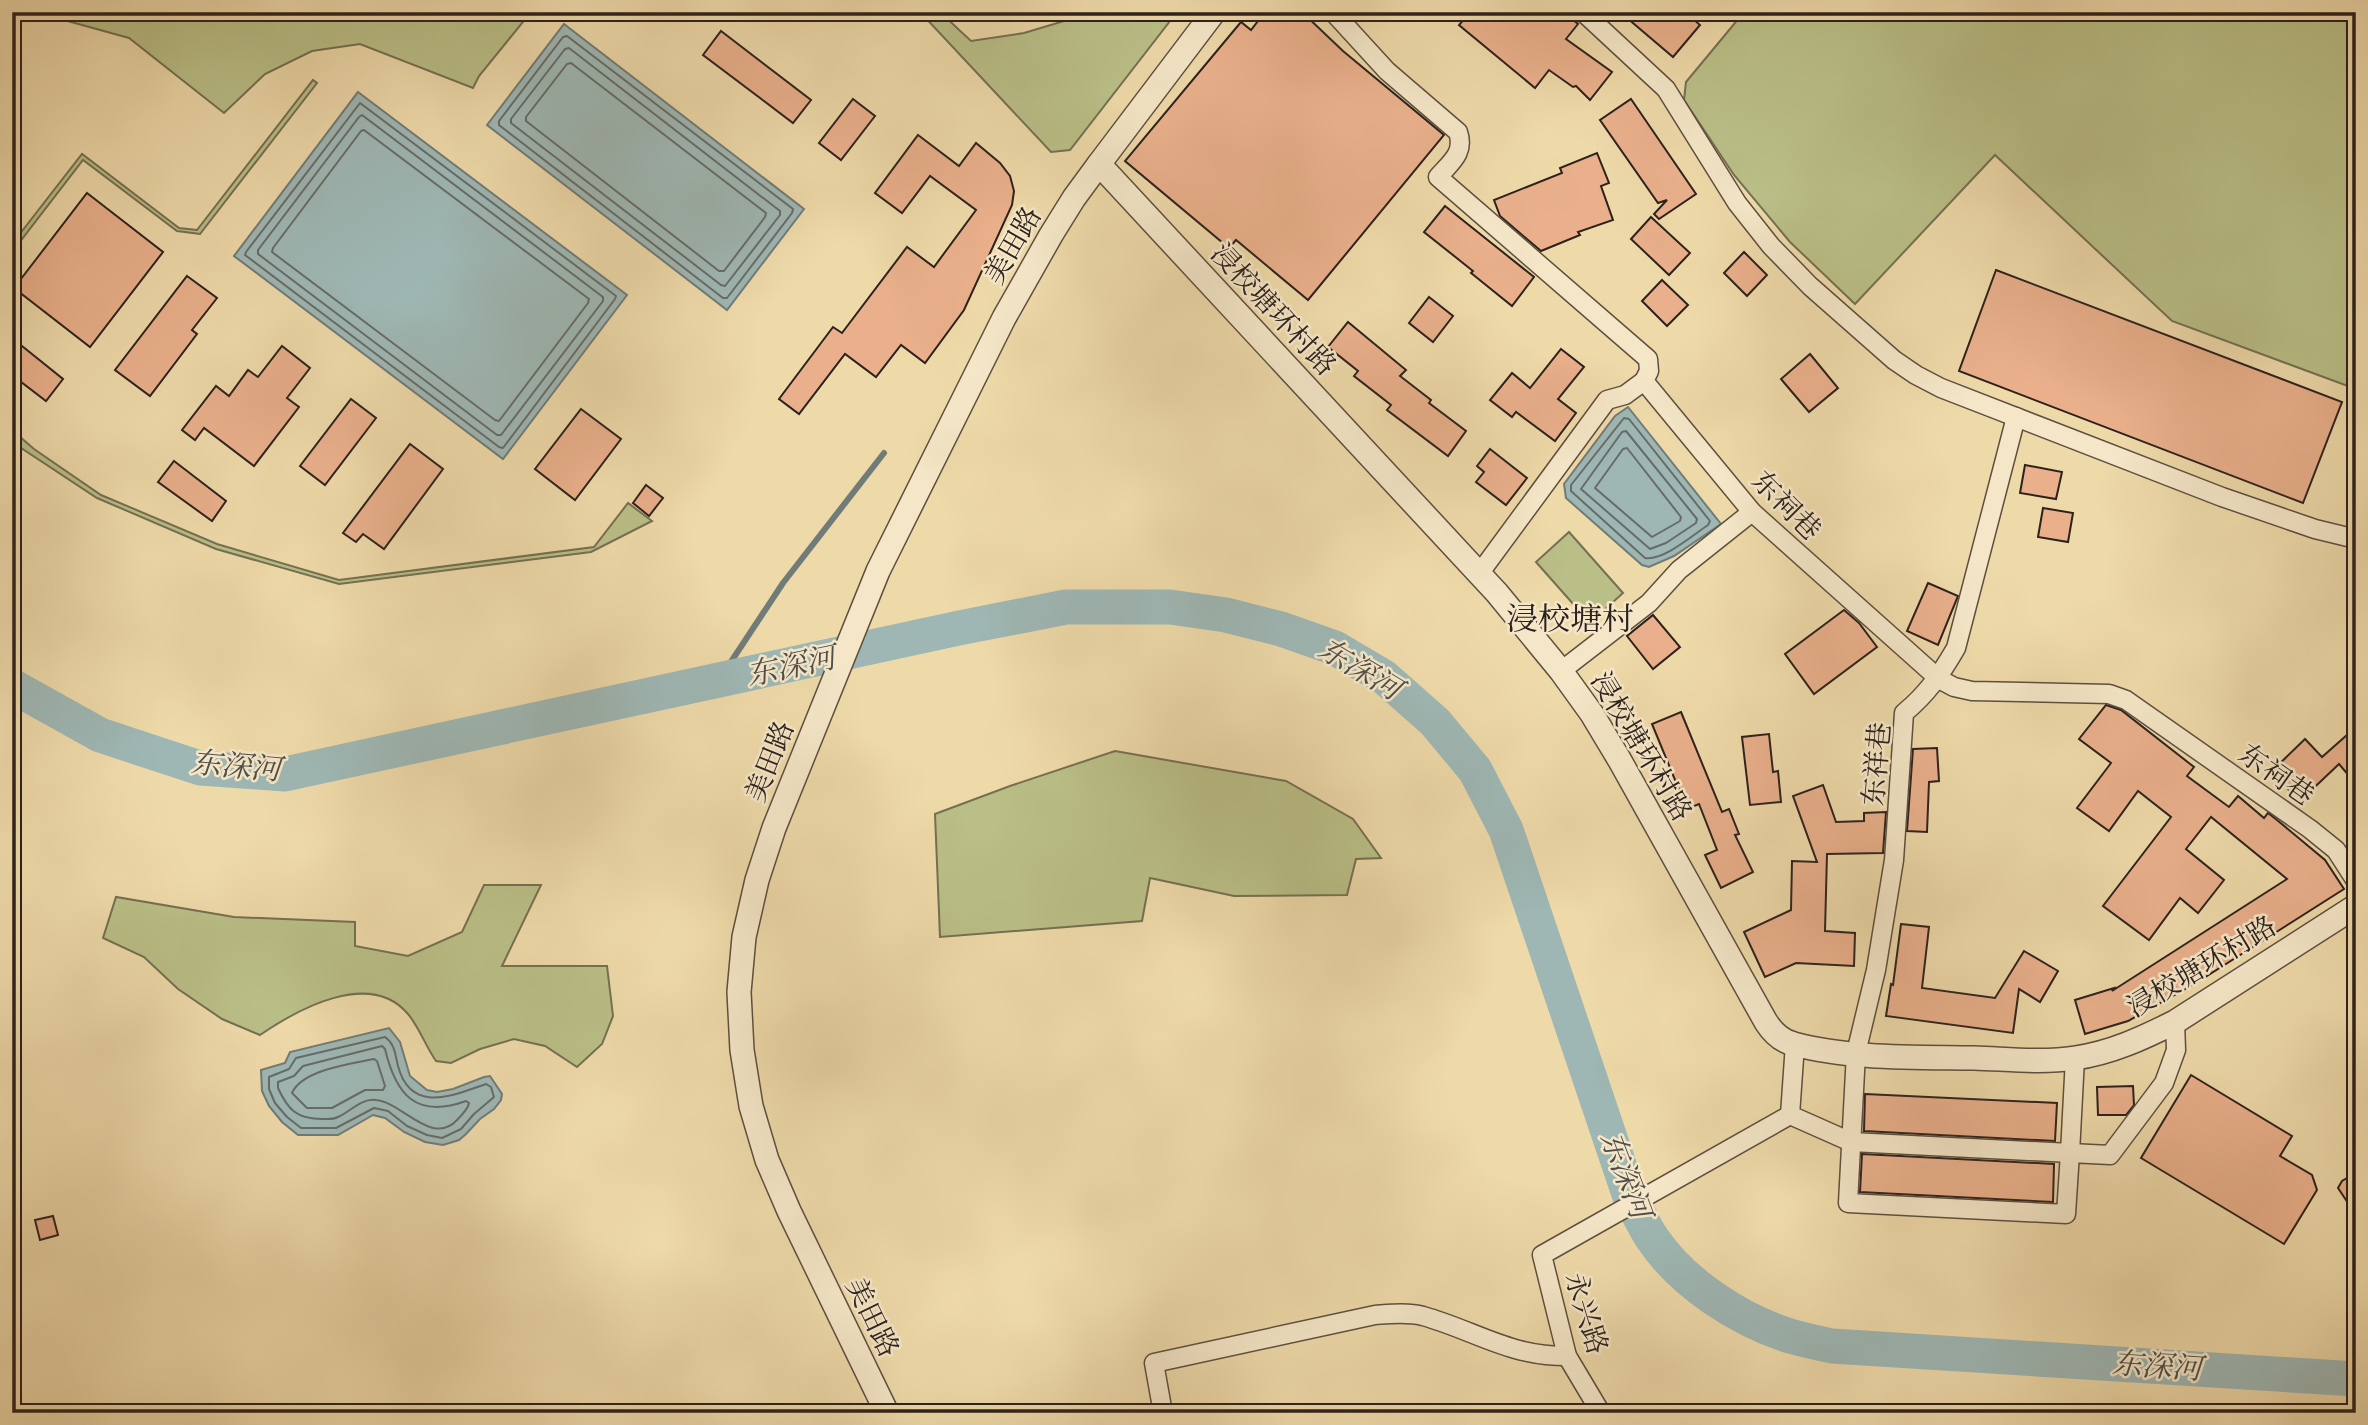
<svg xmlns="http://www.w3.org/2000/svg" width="2368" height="1425" font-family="'Sorts Mill Goudy','Noto Serif SC',serif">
	<rect width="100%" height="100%" fill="#eed9a9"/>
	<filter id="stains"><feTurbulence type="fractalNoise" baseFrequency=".00286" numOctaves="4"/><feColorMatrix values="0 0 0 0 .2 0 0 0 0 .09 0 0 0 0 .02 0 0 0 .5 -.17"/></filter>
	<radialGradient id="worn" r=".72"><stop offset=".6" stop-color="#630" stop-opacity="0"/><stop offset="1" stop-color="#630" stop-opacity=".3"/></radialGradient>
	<!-- green -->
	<g fill="#babf87" stroke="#747052" stroke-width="2">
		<polygon points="35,12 531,12 479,76 473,88 360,44 312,51 265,74 224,113 129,38"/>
		<polygon points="920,12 940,12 971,41 1024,33 1094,12 1177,12 1070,150 1051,152"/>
		<polygon points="1744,12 2356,12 2356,389 2172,321 1995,155 1855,304 1790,242 1734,175 1684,100 1686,82"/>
		<polygon points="313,80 317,83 200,234 177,231 83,160 12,252 12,244 82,154 179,228 197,230"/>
		<polygon points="12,430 34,449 101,495 217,544 339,580 594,547 628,503 652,521 591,552 339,584 216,549 97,498 12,442"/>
		<polygon points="1569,532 1623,593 1590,623 1536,562"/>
		<polygon points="1115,751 1286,781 1353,819 1381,858 1356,859 1347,895 1234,896 1150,878 1142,921 940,937 935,814 1010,786"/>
		<path d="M484 885H541L502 966H607L613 1016 602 1044 577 1067 545 1046 514 1039 480 1049 451 1063 436 1061C426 1047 419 1027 408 1014 370 969 298 1009 260 1035L222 1019 178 989 144 957 103 938 116 897 234 917 355 922V946L408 956 462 932Z"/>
	</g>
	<!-- water -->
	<g fill="#9eb7b4" stroke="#717b78" stroke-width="2">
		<polygon points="564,24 804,209 727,310 487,125"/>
		<polygon points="358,92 627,295 503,459 234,256"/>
		<polygon points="1628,407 1721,524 1674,556 1649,567 1642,565 1566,498 1564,484 1615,416"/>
		<polygon points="389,1028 400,1042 410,1076 427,1090 437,1092 453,1089 484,1077 490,1076 502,1094 501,1100 494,1109 480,1119 466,1134 459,1140 443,1145 425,1142 404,1132 385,1118 373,1115 338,1135 298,1135 282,1122 269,1106 262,1091 261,1070 285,1063 290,1052"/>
	</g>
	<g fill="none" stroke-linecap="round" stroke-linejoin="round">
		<!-- shore -->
		<g stroke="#666c68" stroke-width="2">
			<polygon points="567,36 793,209 792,213 727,298 723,298 499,125 499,121 563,37"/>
			<polygon points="569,48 780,211 780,215 725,286 721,285 511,123 511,119 565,49"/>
			<polygon points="571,63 766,213 765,217 724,271 719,271 526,121 526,117 567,64"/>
			<polygon points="360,103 616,296 615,299 503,448 499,447 245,255 246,252"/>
			<polygon points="362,115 603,297 603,301 501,435 497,435 258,254 258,250 359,117"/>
			<polygon points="364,130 589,299 588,303 499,421 495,420 272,252 273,248 361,131"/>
			<path d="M1624 418 1629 419 1710 521 1708 525C1693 535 1663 561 1645 558L1571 491V485Z"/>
			<polygon points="1626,431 1697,519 1696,523 1666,543 1650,549 1581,489 1622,432"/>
			<polygon points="1627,448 1681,517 1680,521 1652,537 1595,488 1623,449"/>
			<path d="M385 1037C395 1044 395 1054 398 1066 411 1115 454 1095 486 1084L491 1087 494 1097 474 1114 461 1129 442 1138 427 1135 407 1126 388 1111 374 1108 336 1128H301L287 1117 275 1103 269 1089V1077L289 1069 296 1058Z"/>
			<path d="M382 1046 385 1049C396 1095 416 1119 466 1101L469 1103C468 1109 462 1115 457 1120 432 1147 402 1102 376 1100 361 1098 350 1112 338 1117 332 1120 327 1119 322 1119 297 1119 288 1110 278 1088V1082L294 1076 303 1066Z"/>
			<path d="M374 1059 377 1061 385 1086 383 1090H365L332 1108H307L292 1093C302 1070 350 1064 374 1059Z"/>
		</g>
		<!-- stream -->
		<polyline stroke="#717b78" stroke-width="6" points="719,680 783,583 884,453"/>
		<!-- river -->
		<path stroke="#9eb7b4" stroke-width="35" d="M12 686 100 735 200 768 285 774 959 628 1066 607H1170L1226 615 1281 629 1335 648 1384 677 1435 722 1475 770 1506 830 1631 1200C1638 1212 1644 1226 1652 1238 1682 1283 1739 1320 1790 1336 1804 1340 1818 1343 1832 1346L2356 1379"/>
	</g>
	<!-- building -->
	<g fill="#e9b08b" stroke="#2d211d" stroke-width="2">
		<polygon points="1265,12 1302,12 1343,51 1444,135 1308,300 1236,240 1229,248 1125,161 1241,22 1251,30"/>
		<polygon points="1470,12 1564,12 1578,24 1566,39 1612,72 1590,100 1576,86 1573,87 1549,70 1535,88 1459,25"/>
		<polygon points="1620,12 1685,12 1700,25 1673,57"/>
		<polygon points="721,31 811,100 793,123 703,55"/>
		<polygon points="853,99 875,116 841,160 819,143"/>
		<polygon points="1631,99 1696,194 1659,219 1654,214 1667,200 1658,203 1600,120"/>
		<polygon points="918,135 959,166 976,143 1000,163 1010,176 1014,191 1012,205 964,310 925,363 901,345 876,377 845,354 799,414 779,399 833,327 842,333 907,247 934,267 976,210 930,176 902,213 875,193"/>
		<polygon points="1597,153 1609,183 1601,186 1613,220 1578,232 1580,235 1541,251 1500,216 1494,200 1562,173 1560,168"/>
		<polygon points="87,193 163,252 90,347 14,288"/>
		<polygon points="1445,206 1534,277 1512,306 1471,273 1473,271 1424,232"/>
		<polygon points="1651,217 1690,253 1669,275 1631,239"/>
		<polygon points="1744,252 1767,275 1747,296 1724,273"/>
		<polygon points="1996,270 2342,402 2303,503 1959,371"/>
		<polygon points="187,276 217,298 192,330 197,334 150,396 115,370"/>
		<polygon points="1662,280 1688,305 1667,326 1642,301"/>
		<polygon points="1429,297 1453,316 1433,342 1409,323"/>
		<polygon points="1348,322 1406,370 1400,376 1431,400 1429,403 1466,431 1448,456 1387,410 1391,405 1354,376 1358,371 1328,347"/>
		<polygon points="12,338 63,379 46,401 12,375"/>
		<polygon points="282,346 310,368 287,398 299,407 254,466 204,428 195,440 182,430 216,386 229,396 248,370 258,377"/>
		<polygon points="1561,349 1584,367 1558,399 1576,413 1555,441 1516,412 1512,417 1490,400 1512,373 1530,388"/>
		<polygon points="1810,354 1838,388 1809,412 1781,379"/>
		<polygon points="351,399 376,418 325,485 300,466"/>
		<polygon points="581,409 621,439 575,500 535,469"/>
		<polygon points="410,444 443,469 384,549 363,534 356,542 343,533"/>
		<polygon points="1490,449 1527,478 1506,505 1476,482 1484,472 1477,466"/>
		<polygon points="174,461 226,501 212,521 158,482"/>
		<polygon points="2025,465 2062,472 2056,499 2020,493"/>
		<polygon points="646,485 663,498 649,516 633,503"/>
		<polygon points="2043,508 2073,513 2068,542 2038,537"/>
		<polygon points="1928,583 1958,596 1938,645 1907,631"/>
		<polygon points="1844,610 1859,623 1877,647 1814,694 1785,654"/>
		<polygon points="1653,615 1680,647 1653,669 1627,636"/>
		<polygon points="2106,705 2121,710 2194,767 2187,776 2229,807 2238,796 2264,818 2268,813 2277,820 2325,860 2344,889 2196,983 2128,1021 2085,1034 2075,1000 2114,988 2112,991 2287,879 2211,817 2186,849 2224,880 2198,913 2180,898 2149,940 2103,906 2171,817 2138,791 2109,831 2077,808 2111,763 2079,739"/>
		<polygon points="1681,712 1722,812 1729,809 1739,834 1735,835 1753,872 1721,888 1705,855 1717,850 1699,804 1687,809 1652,724"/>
		<polygon points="2356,727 2356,784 2339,764 2300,801 2271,772 2305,739 2322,757"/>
		<polygon points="1769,734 1773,772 1778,771 1781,802 1750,805 1742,737"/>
		<polygon points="1937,748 1939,781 1929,782 1927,832 1907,831 1913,749"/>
		<polygon points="1823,785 1836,822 1864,821 1864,813 1886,812 1883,853 1827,854 1825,931 1855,933 1854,966 1796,963 1765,977 1744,932 1791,910 1792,861 1817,862 1793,796"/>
		<polygon points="1901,924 1929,927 1922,988 1995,998 2024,951 2058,971 2040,1002 2019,989 2013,1033 1886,1016 1891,984 1893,985"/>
		<polygon points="2191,1075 2292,1136 2280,1156 2312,1175 2317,1190 2284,1244 2141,1158"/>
		<polygon points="2133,1086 2134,1105 2126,1115 2098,1115 2097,1087"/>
		<polygon points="1865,1094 2057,1103 2055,1141 1864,1131"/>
		<polygon points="1862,1154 2054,1164 2053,1202 1860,1192"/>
		<polygon points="2356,1173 2356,1215 2338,1188 2342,1181"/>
		<polygon points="53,1216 58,1235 40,1240 35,1220"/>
	</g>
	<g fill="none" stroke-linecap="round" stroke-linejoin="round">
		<defs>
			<g id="minor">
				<path d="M1333 12 1387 71 1458 132C1465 153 1451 162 1438 177L1648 359 1649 371 1644 381 1752 512 1939 679 1954 687 1972 691 2109 694 2126 700 2310 829 2336 850 2356 881"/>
				<polyline points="1583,12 1666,89 1737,203 1771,246 1810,286 1894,360 1916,375 1941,388 2222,497 2315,529 2356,539"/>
				<path d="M2016 417 1956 648C1941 674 1927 694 1904 713L1894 860 1876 970 1856 1053 1848 1203 2066 1214 2070 1153 2110 1155 2164 1083 2176 1050 2175 1022"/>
				<polyline points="1479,574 1607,400 1625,395 1644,381"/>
				<polyline points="1561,671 1649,603 1679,570 1752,512"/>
				<polyline points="1795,1044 1790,1115 1851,1142 2070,1153 2075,1058"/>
				<path d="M1163 1413 1154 1363 1375 1315C1390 1314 1407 1312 1423 1316 1476 1331 1508 1356 1567 1356"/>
				<polyline points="1601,1413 1567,1356 1542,1255 1790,1115"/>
			</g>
			<g id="tertiary">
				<path d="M1214 12 1099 164 1497 593 1561 671 1592 714 1619 759 1766 1022C1773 1033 1781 1041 1794 1044 1849 1059 1918 1057 1974 1058 2008 1059 2042 1063 2075 1058 2111 1053 2143 1038 2175 1022L2356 906"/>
				<polyline points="887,1413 789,1211 767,1160 751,1106 742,1050 739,992 744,937 757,880 774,828 878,571 1004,318 1051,235 1074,198 1099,164"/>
			</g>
		</defs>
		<!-- minor casing -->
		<use href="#minor" stroke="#5d4f40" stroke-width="21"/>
		<!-- tertiary casing -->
		<use href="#tertiary" stroke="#5d4f40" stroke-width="26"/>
		<!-- minor -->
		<use href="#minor" stroke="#f4e6c7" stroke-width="18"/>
		<!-- tertiary -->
		<use href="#tertiary" stroke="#f4e6c7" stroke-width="23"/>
	</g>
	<g text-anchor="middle" stroke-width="5" stroke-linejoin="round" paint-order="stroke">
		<!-- street labels -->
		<g font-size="28" fill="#2d211d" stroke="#f4e6c7">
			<text transform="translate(1012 245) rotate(-60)" y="10">美田路</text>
			<text transform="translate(1274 309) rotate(47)" y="10">浸校塘环村路</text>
			<text transform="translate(1787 505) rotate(45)" y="10">东祠巷</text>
			<text transform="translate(1642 746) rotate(59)" y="10">浸校塘环村路</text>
			<text transform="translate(769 761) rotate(-68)" y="10">美田路</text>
			<text transform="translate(1876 764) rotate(-85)" y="10">东祥巷</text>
			<text transform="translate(2277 774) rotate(35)" y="10">东祠巷</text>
			<text transform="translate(2201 966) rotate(-31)" y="10">浸校塘环村路</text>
			<text transform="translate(1587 1313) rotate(73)" y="10">永兴路</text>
			<text transform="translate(873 1317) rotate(64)" y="10">美田路</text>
		</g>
		<!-- water labels -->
		<g font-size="30" font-style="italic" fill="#4f4e4a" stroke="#f4e6c7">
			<text transform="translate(791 666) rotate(-12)" y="10">东深河</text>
			<text transform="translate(1360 669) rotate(31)" y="10">东深河</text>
			<text transform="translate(236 766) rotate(5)" y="10">东深河</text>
			<text transform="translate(1626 1175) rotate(69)" y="10">东深河</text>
			<text transform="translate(2157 1366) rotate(4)" y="10">东深河</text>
		</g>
		<!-- quarter labels -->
		<g font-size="32" fill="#2d211d" stroke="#f4e6c7">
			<text x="1570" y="630">浸校塘村</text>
		</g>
	</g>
	<!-- margin -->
	<rect width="2368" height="1425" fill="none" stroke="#eed9a9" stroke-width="42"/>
	<rect x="14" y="14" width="2340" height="1397" fill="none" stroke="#2d211d" stroke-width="3.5"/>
	<rect x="21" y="21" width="2326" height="1383" fill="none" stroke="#2d211d" stroke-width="2"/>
	<rect width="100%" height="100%" filter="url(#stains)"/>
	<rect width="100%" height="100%" fill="url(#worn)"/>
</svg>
